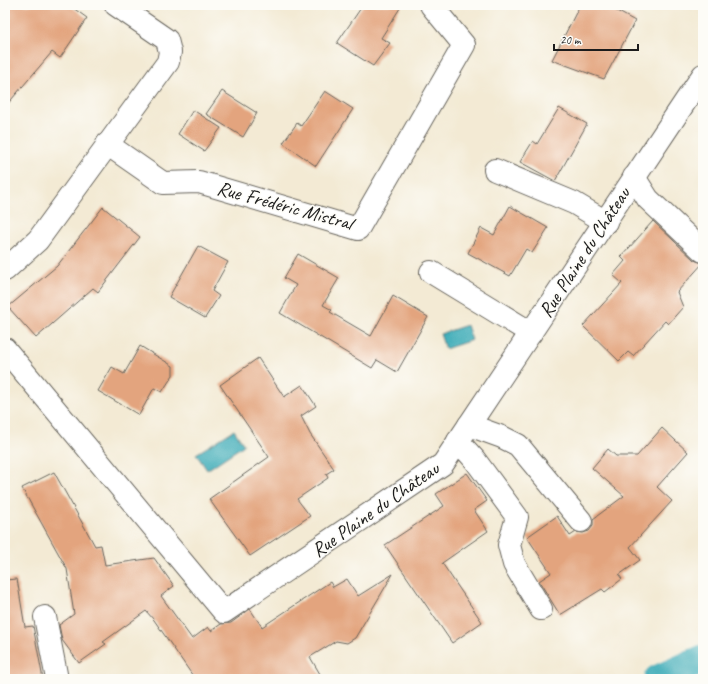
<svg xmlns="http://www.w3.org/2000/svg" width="708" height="684" font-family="Caveat,sans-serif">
	<rect width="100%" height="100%" fill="#fdfcf7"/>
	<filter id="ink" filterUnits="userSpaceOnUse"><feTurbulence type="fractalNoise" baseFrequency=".025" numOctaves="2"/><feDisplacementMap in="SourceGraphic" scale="8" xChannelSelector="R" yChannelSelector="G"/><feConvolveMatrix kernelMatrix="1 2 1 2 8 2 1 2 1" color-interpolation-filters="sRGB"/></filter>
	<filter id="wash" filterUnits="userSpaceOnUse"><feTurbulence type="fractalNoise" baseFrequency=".012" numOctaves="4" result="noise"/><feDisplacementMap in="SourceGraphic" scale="16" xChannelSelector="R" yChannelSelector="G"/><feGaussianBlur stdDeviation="0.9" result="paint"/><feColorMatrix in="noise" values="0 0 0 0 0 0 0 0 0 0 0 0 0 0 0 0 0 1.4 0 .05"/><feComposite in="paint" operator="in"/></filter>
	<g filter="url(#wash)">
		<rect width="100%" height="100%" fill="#f3ead4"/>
		<!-- water -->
		<g fill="#3cacb8" stroke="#2c646a">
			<polygon points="467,325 472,340 445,349 440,334"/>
			<polygon points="234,430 244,445 207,470 196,454"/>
		</g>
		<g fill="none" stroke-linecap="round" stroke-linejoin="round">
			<!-- canal -->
			<polyline stroke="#3cacb8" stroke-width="29" points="658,679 703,659"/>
		</g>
		<g id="blocks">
			<!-- building -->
			<g fill="#e3a47e">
				<polygon points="5,5 69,5 87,18 60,58 52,52 5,107"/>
				<polygon points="363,5 402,5 381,38 390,43 373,66 337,43"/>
				<polygon points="580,5 606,5 635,21 604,79 552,60"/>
				<polygon points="222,91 257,113 243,137 206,114"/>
				<polygon points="325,91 353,109 316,166 283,143 297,123 301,126"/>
				<polygon points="559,108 587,124 555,181 520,162 533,141 537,144"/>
				<polygon points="193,110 221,128 204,151 178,134"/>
				<polygon points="510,206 548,228 532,253 526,249 510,276 468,253 481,228 494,235"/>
				<polygon points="103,207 140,237 98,292 93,288 36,338 8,307 57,266"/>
				<polygon points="653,221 694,260 703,263 677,292 683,307 668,324 665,321 633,356 628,352 619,361 583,326 622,283 613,275 625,261 621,257"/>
				<polygon points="198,246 228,262 212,291 219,296 205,318 169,297"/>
				<polygon points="298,254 339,278 323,305 332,310 330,312 371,336 393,296 428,317 397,372 377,360 372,368 280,313 296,285 284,278"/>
				<polygon points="140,346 173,366 173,375 162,392 154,388 139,415 98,391 112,367 124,374"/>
				<polygon points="258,358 284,397 302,385 316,406 301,416 310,434 334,469 326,474 328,478 297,499 310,516 250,556 209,499 269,457 220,385"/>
				<polygon points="662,428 688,452 657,487 672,501 630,547 640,560 619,575 622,579 605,592 602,589 560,615 539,581 551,573 527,537 557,516 570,536 576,532 583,533 589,531 593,526 593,519 624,496 592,468 608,449 616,456 637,456"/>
				<polygon points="54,472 95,546 101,545 105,565 154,558 174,586 161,596 192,639 208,627 211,631 221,624 231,623 250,609 262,627 330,582 333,587 347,579 358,596 393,574 355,638 347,643 336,641 310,657 323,679 195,679 154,620 146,611 103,642 106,644 79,663 62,640 59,625 74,614 67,569 22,488"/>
				<polygon points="467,473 487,501 474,510 488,531 442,563 482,622 452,643 385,545 444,506 436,494"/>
				<polygon points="17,579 25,627 33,626 43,679 5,679 5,580"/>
			</g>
		</g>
	</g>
	<g filter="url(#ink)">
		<use href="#blocks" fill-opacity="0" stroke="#67645c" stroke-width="1"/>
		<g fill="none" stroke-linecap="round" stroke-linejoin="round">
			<defs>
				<g id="minor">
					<polyline points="107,144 163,183 199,182 358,229 464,45 431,5"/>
					<polyline points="495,170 574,203 606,222"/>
					<polyline points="634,177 648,199 703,251"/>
					<polyline points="5,270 38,240 168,62 170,52 167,40 116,5"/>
					<polyline points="431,272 531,333"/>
					<polyline points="5,349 224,612 443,464 703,75"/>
					<polyline points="469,425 502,437 518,445 581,521"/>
					<polyline points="458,441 475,460 517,517 509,545 514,564 541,609"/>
					<polyline points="45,617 57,679"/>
				</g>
			</defs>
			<!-- minor casing -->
			<use href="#minor" stroke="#67645c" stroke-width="24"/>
			<!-- path -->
			<polyline stroke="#67645c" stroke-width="2.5" stroke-dasharray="3 3" stroke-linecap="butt" points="698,679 703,676"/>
			<!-- minor -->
			<use href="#minor" stroke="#fff" stroke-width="22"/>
		</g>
	</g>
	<g text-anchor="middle" stroke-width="3" stroke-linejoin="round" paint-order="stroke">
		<!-- street labels -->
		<g font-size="20" fill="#1c1c1c" stroke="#fdfcf7">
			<text transform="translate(285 205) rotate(15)" y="7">Rue Frédéric Mistral</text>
			<text transform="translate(584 252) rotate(-57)" y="7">Rue Plaine du Château</text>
			<text transform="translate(375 509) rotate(-35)" y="7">Rue Plaine du Château</text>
		</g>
	</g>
	<!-- margin -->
	<rect width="708" height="684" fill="none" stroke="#fdfcf7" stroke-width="20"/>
	<!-- scale -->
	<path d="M554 44v6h84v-6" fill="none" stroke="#1c1c1c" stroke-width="2"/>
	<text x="560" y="44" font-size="12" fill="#1c1c1c" stroke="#fdfcf7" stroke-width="3" paint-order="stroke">20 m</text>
</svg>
